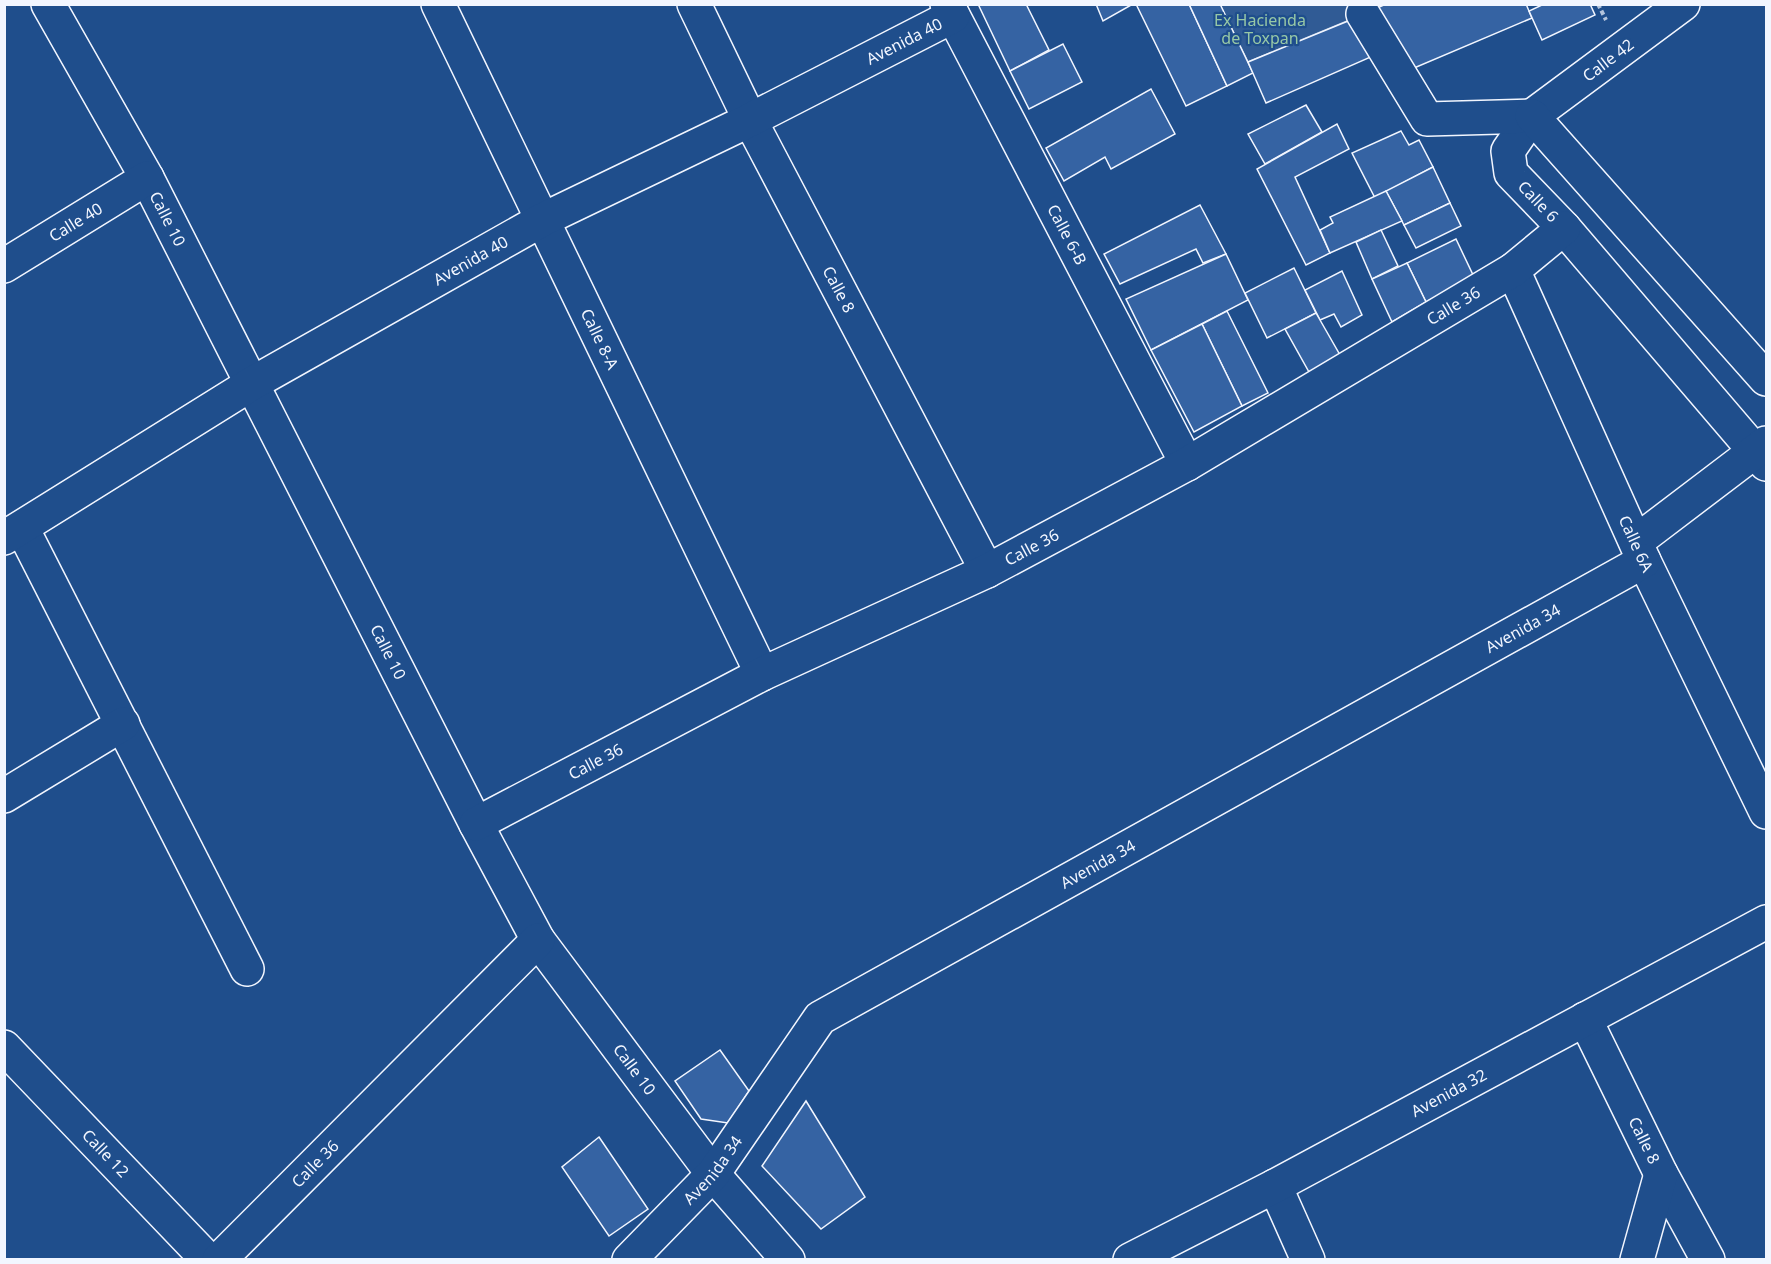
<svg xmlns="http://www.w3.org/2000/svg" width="1771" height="1264" font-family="'Noto Sans',sans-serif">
	<rect width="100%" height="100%" fill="#1f4e8c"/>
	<!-- built -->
	<polygon fill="#305b95" stroke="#a8bbd7" stroke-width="1.5" points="1220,5 1386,5 1248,62"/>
	<!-- building -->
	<g fill="#3563a3" stroke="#f2f6ff" stroke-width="1.5">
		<polygon points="978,4 1026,4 1049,50 1010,71"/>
		<polygon points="1096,4 1133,4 1103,21"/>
		<polygon points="1136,4 1189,4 1227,86 1186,106"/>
		<polygon points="1189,4 1220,4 1253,73 1227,86"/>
		<polygon points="1386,4 1526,4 1532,18 1407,71 1377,8"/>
		<polygon points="1544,4 1590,4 1595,15 1542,40 1529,11"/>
		<polygon points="1353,19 1373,56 1266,103 1248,62"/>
		<polygon points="1063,44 1082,82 1029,109 1010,71"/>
		<polygon points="1151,89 1175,134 1111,169 1105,157 1064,181 1046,148"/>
		<polygon points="1306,105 1322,132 1265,164 1248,134"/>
		<polygon points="1337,124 1349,149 1295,177 1330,253 1306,265 1257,169"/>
		<polygon points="1401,131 1409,145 1419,140 1433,167 1375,198 1352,153"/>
		<polygon points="1433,167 1450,203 1404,225 1386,191"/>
		<polygon points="1386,191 1402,221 1330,253 1320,230 1333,223 1330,217"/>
		<polygon points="1450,203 1461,226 1416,248 1404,225"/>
		<polygon points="1200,205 1226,254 1203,263 1196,249 1120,284 1104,254"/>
		<polygon points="1381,230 1398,266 1372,279 1356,242"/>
		<polygon points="1456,239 1474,277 1426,302 1407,263"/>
		<polygon points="1226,254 1248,300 1151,350 1126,299"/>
		<polygon points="1407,263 1426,302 1392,322 1372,279"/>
		<polygon points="1294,268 1316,313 1267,338 1245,293"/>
		<polygon points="1342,271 1362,315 1341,327 1334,314 1320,320 1305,290"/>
		<polygon points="1227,311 1268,393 1242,406 1202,324"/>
		<polygon points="1316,313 1340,355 1309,372 1285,329"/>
		<polygon points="1202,324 1242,406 1194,432 1151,350"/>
		<polygon points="720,1050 749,1091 728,1123 701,1119 675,1081"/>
		<polygon points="806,1101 865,1197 821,1229 762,1166"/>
		<polygon points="599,1137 648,1209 609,1236 562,1167"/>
	</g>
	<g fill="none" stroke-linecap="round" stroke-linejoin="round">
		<defs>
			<g id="minor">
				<path id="s1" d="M48 4 147 178 476 824 538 940 713 1174 788 1260"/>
				<path id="s2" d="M438 4 762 674"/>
				<path id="s3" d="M694 4 750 120 987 571"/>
				<path id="s4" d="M947 4 1187 464"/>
				<path id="s5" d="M1683 4 1532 116 1508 151 1511 173 1564 228 1766 464"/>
				<polyline points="1363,14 1427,119 1532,116"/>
				<polyline points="1532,116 1766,379"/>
				<path id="s6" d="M4 266 147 178"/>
				<path id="s7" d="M1513 270 1644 561 1766 812"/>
				<polyline points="22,528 247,969"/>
				<path id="s8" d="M4 538 253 383 542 220 750 120 953 16"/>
				<polyline points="1637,541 1766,443"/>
				<polyline points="4,796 123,724"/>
				<path id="s9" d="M476 824 762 674 987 571 1187 464 1513 270 1564 228"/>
				<path id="s10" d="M1585 1019 1661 1174 1708 1260"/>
				<path id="s11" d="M4 1047 208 1260"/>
				<polyline points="1275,1186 1308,1260"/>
				<path id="s12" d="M219 1260 538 940"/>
				<path id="s13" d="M629 1260 713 1174 820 1018 1644 561"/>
				<path id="s14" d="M1130 1260 1275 1186 1766 922"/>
				<polyline points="1637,1260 1661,1174"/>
			</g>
		</defs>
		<!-- minor casing -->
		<use href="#minor" stroke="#f2f6ff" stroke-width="36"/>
		<!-- path -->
		<polyline stroke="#b3c4dc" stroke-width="4" stroke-dasharray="4.5 3" stroke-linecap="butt" points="1598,4 1606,20"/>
		<!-- minor -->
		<use href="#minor" stroke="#1f4e8c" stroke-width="33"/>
	</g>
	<g text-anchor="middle" stroke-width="4.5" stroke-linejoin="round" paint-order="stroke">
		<!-- park labels -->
		<g font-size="16" fill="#97c8a6" stroke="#1f4e8c">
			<text x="1260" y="26">Ex Hacienda<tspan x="1260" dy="18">de Toxpan</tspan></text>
		</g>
		<!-- street labels -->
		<g font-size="16" fill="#f2f6ff" stroke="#1f4e8c">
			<text dy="6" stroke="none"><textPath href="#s8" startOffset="1029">Avenida 40</textPath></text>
			<text transform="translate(1608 60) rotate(-37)" y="6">Calle 42</text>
			<text dy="6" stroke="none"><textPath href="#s5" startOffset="292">Calle 6</textPath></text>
			<text dy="6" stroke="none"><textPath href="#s1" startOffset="246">Calle 10</textPath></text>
			<text dy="6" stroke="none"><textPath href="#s6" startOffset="84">Calle 40</textPath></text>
			<text dy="6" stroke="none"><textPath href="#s4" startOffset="260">Calle 6-B</textPath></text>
			<text dy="6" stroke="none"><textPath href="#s8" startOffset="543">Avenida 40</textPath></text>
			<text dy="6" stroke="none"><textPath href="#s3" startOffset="320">Calle 8</textPath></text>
			<text dy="6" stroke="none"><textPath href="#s9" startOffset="1107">Calle 36</textPath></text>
			<text dy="6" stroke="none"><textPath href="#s2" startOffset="372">Calle 8-A</textPath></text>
			<text dy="6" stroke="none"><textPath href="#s7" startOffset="300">Calle 6A</textPath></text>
			<text dy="6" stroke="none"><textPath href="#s9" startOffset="621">Calle 36</textPath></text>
			<text dy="6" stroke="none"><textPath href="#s13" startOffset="1113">Avenida 34</textPath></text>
			<text dy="6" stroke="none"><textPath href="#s1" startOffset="732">Calle 10</textPath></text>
			<text dy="6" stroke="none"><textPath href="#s9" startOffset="135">Calle 36</textPath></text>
			<text dy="6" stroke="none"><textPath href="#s13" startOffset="627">Avenida 34</textPath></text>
			<text dy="6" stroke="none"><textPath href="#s1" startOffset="1218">Calle 10</textPath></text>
			<text dy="6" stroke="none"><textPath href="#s14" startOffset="360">Avenida 32</textPath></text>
			<text dy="6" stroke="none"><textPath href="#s10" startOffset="135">Calle 8</textPath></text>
			<text dy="6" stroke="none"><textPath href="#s11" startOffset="147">Calle 12</textPath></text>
			<text dy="6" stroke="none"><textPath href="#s12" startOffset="136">Calle 36</textPath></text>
			<text dy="6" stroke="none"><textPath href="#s13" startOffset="123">Avenida 34</textPath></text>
		</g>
	</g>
	<!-- border -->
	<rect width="1771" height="1264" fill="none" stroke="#f2f6ff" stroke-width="12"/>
</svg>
